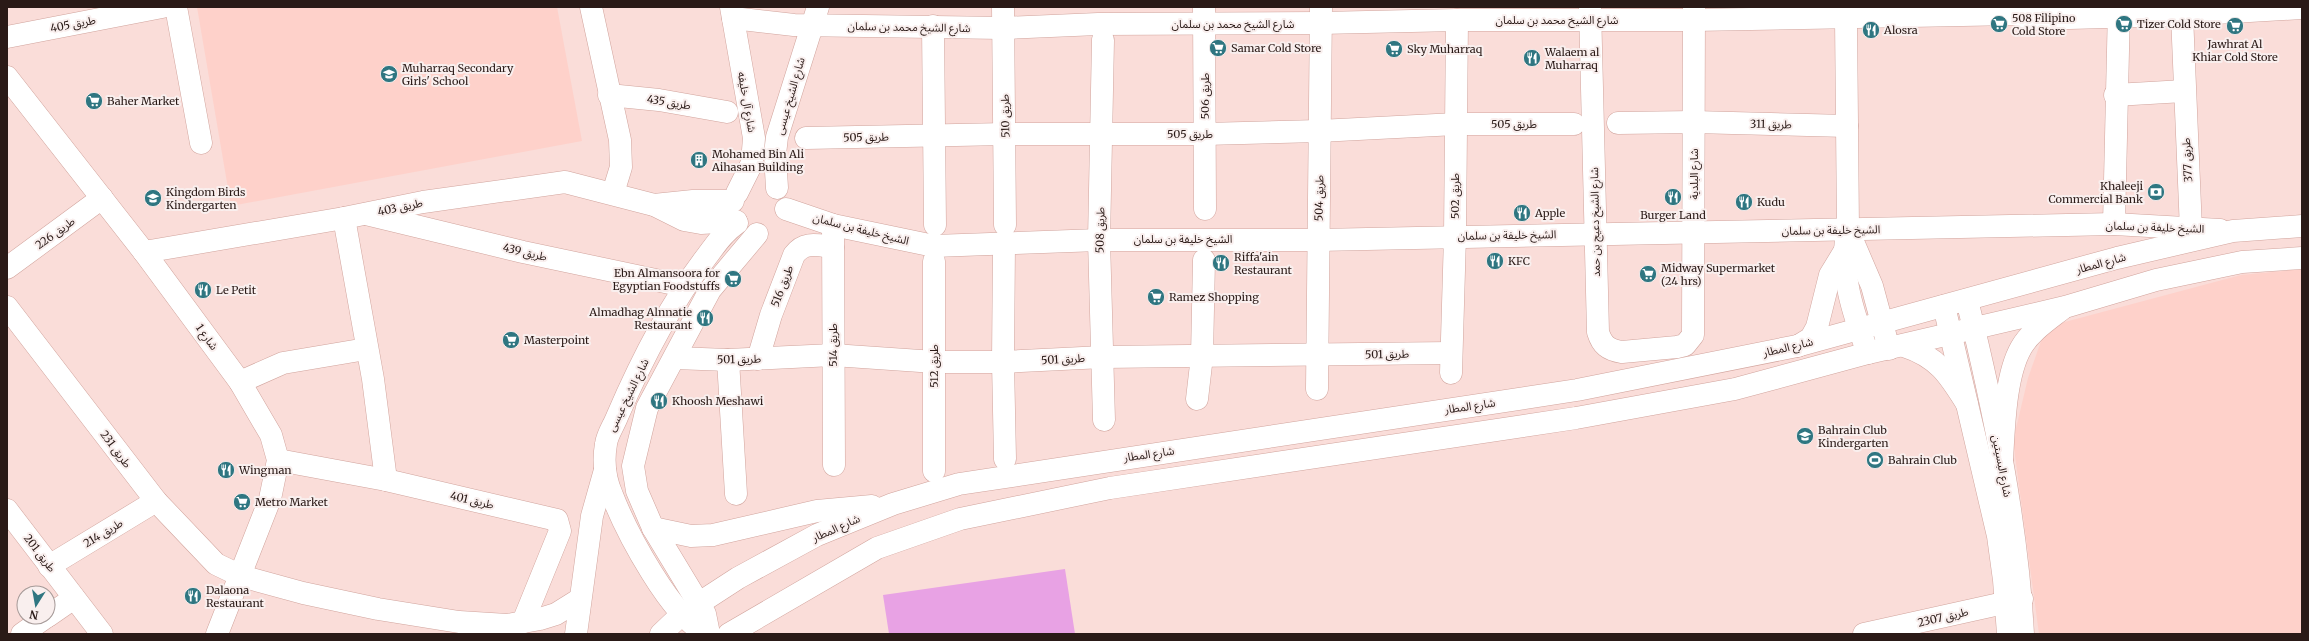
<svg xmlns="http://www.w3.org/2000/svg" width="2309" height="641" font-family="Merriweather,'Noto Sans Arabic',serif">
	<rect width="100%" height="100%" fill="#faddd9"/>
	<!-- built -->
	<g fill="#fed1ca">
		<polygon points="197,7 557,7 582,141 231,206"/>
		<polygon points="2302,269 2302,634 2039,634 2013,441 2028,378 2046,327 2241,275"/>
	</g>
	<!-- green -->
	<polygon fill="#e8a2e4" points="1065,569 1075,634 889,634 883,595"/>
	<g fill="none" stroke-linecap="round" stroke-linejoin="round">
		<defs>
			<g id="street">
				<polyline points="176,7 201,143"/>
				<polyline points="591,7 620,140 621,167 613,193"/>
				<polyline points="1003,7 1005,225"/>
				<polyline points="1204,7 1205,209"/>
				<path d="M1590 7 1598 332C1602 345 1608 350 1622 352L1677 347 1685 345 1693 335 1694 7"/>
				<polyline points="2182,15 2191,230"/>
				<polyline points="933,26 935,225"/>
				<polyline points="7,37 162,7"/>
				<polyline points="1103,40 1099,240 1104,420"/>
				<polyline points="609,95 659,100 727,112"/>
				<polyline points="2115,95 2184,91"/>
				<polyline points="1618,123 1694,122 1847,126"/>
				<polyline points="806,138 1006,134 1205,134 1319,131 1456,124 1574,124"/>
				<polyline points="366,214 523,252 684,286"/>
				<polyline points="344,218 373,379 386,480"/>
				<polyline points="2114,224 2119,7"/>
				<polyline points="833,225 834,465"/>
				<polyline points="1004,244 1003,362 1005,459"/>
				<polyline points="934,261 934,471"/>
				<polyline points="7,268 102,198"/>
				<polyline points="7,307 156,501 216,564 241,576 303,593 378,609 459,622 507,625 540,619 556,614 580,599"/>
				<polyline points="675,358 728,360 833,355 935,362 1003,362 1103,357 1451,353"/>
				<path d="M758 359 771 315 794 255C804 241 817 245 833 247"/>
				<polyline points="728,360 736,494"/>
				<polyline points="1451,373 1455,236 1457,20"/>
				<polyline points="240,382 283,363 366,349"/>
				<polyline points="1317,389 1321,7"/>
				<polyline points="1197,399 1202,356 1204,260"/>
				<polyline points="278,460 386,480 557,520 560,531 523,622"/>
				<polyline points="7,510 102,634"/>
				<polyline points="49,566 156,501"/>
				<polyline points="48,616 74,598"/>
				<polyline points="22,634 46,617"/>
				<polyline points="1864,634 2022,599"/>
			</g>
			<g id="secondary">
				<polyline points="731,7 754,138 752,163 737,193"/>
				<polyline points="733,18 794,25 1003,28 1098,24 1321,23 1457,20 1694,20 2015,14 2031,19 2182,15 2302,8"/>
				<path d="M1846 18 1848 230C1838 270 1854 316 1868 353"/>
				<polyline points="7,77 144,252 240,382 271,435 278,460 270,499 217,634"/>
				<polyline points="777,188 775,154 777,137 818,7"/>
				<polyline points="654,205 693,201 733,201"/>
				<polyline points="786,209 833,225 934,246 1099,240 1318,240 2114,224 2220,230"/>
				<polyline points="1848,230 1872,286 1889,349"/>
				<polyline points="144,252 344,218 423,202 565,182 654,205 684,220 701,223 736,221"/>
				<path d="M1967 300C1994 410 2017 521 2023 634"/>
				<polyline points="1944,306 1998,536 2004,580 2008,634"/>
				<path d="M708 634C672 620 626 531 612 495 605 479 603 461 606 444 607 435 614 425 617 417 641 361 670 304 707 256 716 244 724 232 737 223"/>
				<polyline points="709,634 705,614 653,528 637,491 633,466 647,408 710,290 757,234"/>
			</g>
			<g id="primary">
				<polyline points="1798,346 1811,338 1817,327 1830,275 1844,252"/>
				<path d="M1904 346C1938 357 1949 375 1967 404"/>
				<path d="M2002 460C2004 428 2005 376 2021 348 2030 332 2048 320 2062 309"/>
				<polyline points="653,528 691,536 713,535 817,511 872,506"/>
				<polyline points="576,634 592,516 605,470"/>
				<polyline points="661,634 681,615 738,578 817,535 893,504 959,484 1577,390 1797,346 2117,258 2233,231 2302,226"/>
				<polyline points="729,634 877,548 960,519 1110,488 1576,418 1735,389 1868,353 2065,307 2156,280 2242,262 2302,258"/>
			</g>
		</defs>
		<!-- street casing -->
		<use href="#street" stroke="#d1a49d" stroke-width="23"/>
		<!-- secondary casing -->
		<use href="#secondary" stroke="#d1a49d" stroke-width="23"/>
		<!-- primary casing -->
		<use href="#primary" stroke="#d1a49d" stroke-width="23"/>
		<!-- street -->
		<use href="#street" stroke="#fff" stroke-width="22"/>
		<!-- secondary -->
		<use href="#secondary" stroke="#fff" stroke-width="22"/>
		<!-- primary -->
		<use href="#primary" stroke="#fff" stroke-width="22"/>
	</g>
	<!-- icons -->
	<defs>
		<symbol id="supermarket-disc" viewBox="-11 -11 22 22"><circle r="9.5" fill="#2f7681" stroke="#f9efee"/><path d="M-6-5.5h2.5l.6 2H6L4.5 2H-2.5L-4.4-4H-6ZM-1.5 3.2a1.3 1.3 0 1 0 .1 0ZM3 3.2a1.3 1.3 0 1 0 .1 0Z" fill="#fff"/></symbol>
		<symbol id="restaurant-disc" viewBox="-11 -11 22 22"><circle r="9.5" fill="#2f7681" stroke="#f9efee"/><path d="M-5-6h1v4h1v-4h1v4h1v-4h1v5L-1.5 .5V6h-2V.5L-5-1ZM5-6V6H3V1.5H1.5Q1.5-4 5-6Z" fill="#fff"/></symbol>
		<symbol id="school-disc" viewBox="-11 -11 22 22"><circle r="9.5" fill="#2f7681" stroke="#f9efee"/><path d="M0-5L7-2L0 1L-7-2ZM-4 1L0 2.5L4 1V4Q0 6-4 4Z" fill="#fff"/></symbol>
		<symbol id="building-disc" viewBox="-11 -11 22 22"><circle r="9.5" fill="#2f7681" stroke="#f9efee"/><path d="M-4-6H4V6H1V3H-1V6H-4ZM-2.5-4.3h1.7v1.8h-1.7ZM.8-4.3h1.7v1.8H.8ZM-2.5-1h1.7V.8h-1.7ZM.8-1h1.7V.8H.8Z" fill="#fff"/></symbol>
		<symbol id="bank-disc" viewBox="-11 -11 22 22"><circle r="9.5" fill="#2f7681" stroke="#f9efee"/><path d="M-6-4H6V4H-6ZM0-2.3a2.3 2.3 0 1 0 0 4.6a2.3 2.3 0 1 0 0-4.6Z" fill="#fff"/></symbol>
		<symbol id="stadium-disc" viewBox="-11 -11 22 22"><circle r="9.5" fill="#2f7681" stroke="#f9efee"/><path d="M0-5a6.5 5 0 1 0 0 10a6.5 5 0 1 0 0-10ZM-3.5-1.8h7v3.6h-7Z" fill="#fff"/></symbol>
	</defs>
	<g fill-rule="evenodd">
		<use href="#supermarket-disc" x="1989" y="14" width="20" height="20"/>
		<use href="#supermarket-disc" x="2114" y="14" width="20" height="20"/>
		<use href="#supermarket-disc" x="2225" y="16" width="20" height="20"/>
		<use href="#restaurant-disc" x="1861" y="20" width="20" height="20"/>
		<use href="#supermarket-disc" x="1208" y="38" width="20" height="20"/>
		<use href="#supermarket-disc" x="1384" y="39" width="20" height="20"/>
		<use href="#restaurant-disc" x="1522" y="48" width="20" height="20"/>
		<use href="#school-disc" x="379" y="64" width="20" height="20"/>
		<use href="#supermarket-disc" x="84" y="91" width="20" height="20"/>
		<use href="#building-disc" x="689" y="150" width="20" height="20"/>
		<use href="#bank-disc" x="2146" y="182" width="20" height="20"/>
		<use href="#restaurant-disc" x="1663" y="187" width="20" height="20"/>
		<use href="#school-disc" x="143" y="188" width="20" height="20"/>
		<use href="#restaurant-disc" x="1734" y="192" width="20" height="20"/>
		<use href="#restaurant-disc" x="1512" y="203" width="20" height="20"/>
		<use href="#restaurant-disc" x="1485" y="251" width="20" height="20"/>
		<use href="#restaurant-disc" x="1211" y="253" width="20" height="20"/>
		<use href="#supermarket-disc" x="1638" y="264" width="20" height="20"/>
		<use href="#supermarket-disc" x="723" y="269" width="20" height="20"/>
		<use href="#restaurant-disc" x="193" y="280" width="20" height="20"/>
		<use href="#supermarket-disc" x="1146" y="287" width="20" height="20"/>
		<use href="#restaurant-disc" x="695" y="308" width="20" height="20"/>
		<use href="#supermarket-disc" x="501" y="330" width="20" height="20"/>
		<use href="#restaurant-disc" x="649" y="391" width="20" height="20"/>
		<use href="#school-disc" x="1795" y="426" width="20" height="20"/>
		<use href="#stadium-disc" x="1865" y="450" width="20" height="20"/>
		<use href="#restaurant-disc" x="216" y="460" width="20" height="20"/>
		<use href="#supermarket-disc" x="232" y="492" width="20" height="20"/>
		<use href="#restaurant-disc" x="183" y="586" width="20" height="20"/>
	</g>
	<g text-anchor="middle" stroke-width="4" stroke-linejoin="round" paint-order="stroke">
		<!-- poi labels -->
		<g font-size="11" fill="#2a1a17" stroke="#f9efee" text-anchor="start">
			<text x="2012" y="22">508 Filipino<tspan x="2012" dy="13">Cold Store</tspan></text>
			<text x="2137" y="28">Tizer Cold Store</text>
			<text x="1884" y="34">Alosra</text>
			<text x="2235" y="48" text-anchor="middle">Jawhrat Al<tspan x="2235" dy="13">Khiar Cold Store</tspan></text>
			<text x="1231" y="52">Samar Cold Store</text>
			<text x="1407" y="53">Sky Muharraq</text>
			<text x="1545" y="56">Walaem al<tspan x="1545" dy="13">Muharraq</tspan></text>
			<text x="402" y="72">Muharraq Secondary<tspan x="402" dy="13">Girls' School</tspan></text>
			<text x="107" y="105">Baher Market</text>
			<text x="712" y="158">Mohamed Bin Ali<tspan x="712" dy="13">Aihasan Building</tspan></text>
			<text x="2143" y="190" text-anchor="end">Khaleeji<tspan x="2143" dy="13">Commercial Bank</tspan></text>
			<text x="166" y="196">Kingdom Birds<tspan x="166" dy="13">Kindergarten</tspan></text>
			<text x="1757" y="206">Kudu</text>
			<text x="1535" y="217">Apple</text>
			<text x="1673" y="219" text-anchor="middle">Burger Land</text>
			<text x="1234" y="261">Riffa'ain<tspan x="1234" dy="13">Restaurant</tspan></text>
			<text x="1508" y="265">KFC</text>
			<text x="1661" y="272">Midway Supermarket<tspan x="1661" dy="13">(24 hrs)</tspan></text>
			<text x="720" y="277" text-anchor="end">Ebn Almansoora for<tspan x="720" dy="13">Egyptian Foodstuffs</tspan></text>
			<text x="216" y="294">Le Petit</text>
			<text x="1169" y="301">Ramez Shopping</text>
			<text x="692" y="316" text-anchor="end">Almadhag Alnnatie<tspan x="692" dy="13">Restaurant</tspan></text>
			<text x="524" y="344">Masterpoint</text>
			<text x="672" y="405">Khoosh Meshawi</text>
			<text x="1818" y="434">Bahrain Club<tspan x="1818" dy="13">Kindergarten</tspan></text>
			<text x="1888" y="464">Bahrain Club</text>
			<text x="239" y="474">Wingman</text>
			<text x="255" y="506">Metro Market</text>
			<text x="206" y="594">Dalaona<tspan x="206" dy="13">Restaurant</tspan></text>
		</g>
		<!-- street labels -->
		<g font-size="11" fill="#2a1a17" stroke="#f9efee">
			<text x="1557" y="24">شارع الشيخ محمد بن سلمان</text>
			<text transform="translate(73 24) rotate(-11)" y="4">طريق 405</text>
			<text x="1233" y="28">شارع الشيخ محمد بن سلمان</text>
			<text transform="translate(909 27) rotate(1)" y="4">شارع الشيخ محمد بن سلمان</text>
			<text transform="translate(790 96) rotate(-74)" y="4">شارع الشيخ عيسى</text>
			<text transform="translate(1205 96) rotate(-90)" y="4">طريق 506</text>
			<text transform="translate(669 102) rotate(9)" y="4">طريق 435</text>
			<text transform="translate(747 102) rotate(80)" y="4">شارع آل خليفه</text>
			<text transform="translate(1005 116) rotate(-91)" y="4">طريق 510</text>
			<text x="1514" y="128">طريق 505</text>
			<text transform="translate(1771 124) rotate(1)" y="4">طريق 311</text>
			<text x="1190" y="138">طريق 505</text>
			<text transform="translate(866 137) rotate(-1)" y="4">طريق 505</text>
			<text transform="translate(2187 160) rotate(-93)" y="4">طريق 377</text>
			<text transform="translate(1694 174) rotate(-90)" y="4">شارع البلدية</text>
			<text transform="translate(1455 196) rotate(-90)" y="4">طريق 502</text>
			<text transform="translate(1319 198) rotate(-89)" y="4">طريق 504</text>
			<text transform="translate(400 207) rotate(-12)" y="4">طريق 403</text>
			<text transform="translate(1595 222) rotate(-91)" y="4">شارع الشيخ دعيج بن حمد</text>
			<text transform="translate(2155 227) rotate(2)" y="4">الشيخ خليفة بن سلمان</text>
			<text transform="translate(861 229) rotate(14)" y="4">الشيخ خليفة بن سلمان</text>
			<text transform="translate(1100 230) rotate(-89)" y="4">طريق 508</text>
			<text transform="translate(1831 230) rotate(-1)" y="4">الشيخ خليفة بن سلمان</text>
			<text transform="translate(55 233) rotate(-36)" y="4">طريق 226</text>
			<text transform="translate(1507 235) rotate(-1)" y="4">الشيخ خليفة بن سلمان</text>
			<text x="1183" y="243">الشيخ خليفة بن سلمان</text>
			<text transform="translate(525 252) rotate(13)" y="4">طريق 439</text>
			<text transform="translate(2101 263) rotate(-15)" y="4">شارع المطار</text>
			<text transform="translate(782 286) rotate(-69)" y="4">طريق 516</text>
			<text transform="translate(207 337) rotate(54)" y="4">شارع 1</text>
			<text transform="translate(833 345) rotate(-90)" y="4">طريق 514</text>
			<text transform="translate(1788 347) rotate(-13)" y="4">شارع المطار</text>
			<text transform="translate(1387 354) rotate(-1)" y="4">طريق 501</text>
			<text transform="translate(739 359) rotate(-1)" y="4">طريق 501</text>
			<text transform="translate(1063 359) rotate(-3)" y="4">طريق 501</text>
			<text transform="translate(934 366) rotate(-90)" y="4">طريق 512</text>
			<text transform="translate(628 395) rotate(-64)" y="4">شارع الشيخ عيسى</text>
			<text transform="translate(1470 406) rotate(-8)" y="4">شارع المطار</text>
			<text transform="translate(116 449) rotate(53)" y="4">طريق 231</text>
			<text transform="translate(1149 454) rotate(-8)" y="4">شارع المطار</text>
			<text transform="translate(2002 466) rotate(79)" y="4">شارع البسيتين</text>
			<text transform="translate(472 500) rotate(13)" y="4">طريق 401</text>
			<text transform="translate(836 528) rotate(-24)" y="4">شارع المطار</text>
			<text transform="translate(103 533) rotate(-31)" y="4">طريق 214</text>
			<text transform="translate(40 553) rotate(52)" y="4">طريق 201</text>
			<text transform="translate(1943 617) rotate(-13)" y="4">طريق 2307</text>
		</g>
	</g>
	<!-- border -->
	<rect width="2309" height="641" fill="none" stroke="#2a1a17" stroke-width="16"/>
	<!-- north arrow -->
	<g transform="translate(36 605) rotate(191)"><circle r="19" fill="#f9efee" stroke="#a69a98"/>
	<path d="M0-3L7 15L0 10L-7 15Z" fill="#2f7681"/>
	<text y="-6" font-size="11" font-weight="bold" text-anchor="middle" fill="#2a1a17">N</text>
	</g>
</svg>
